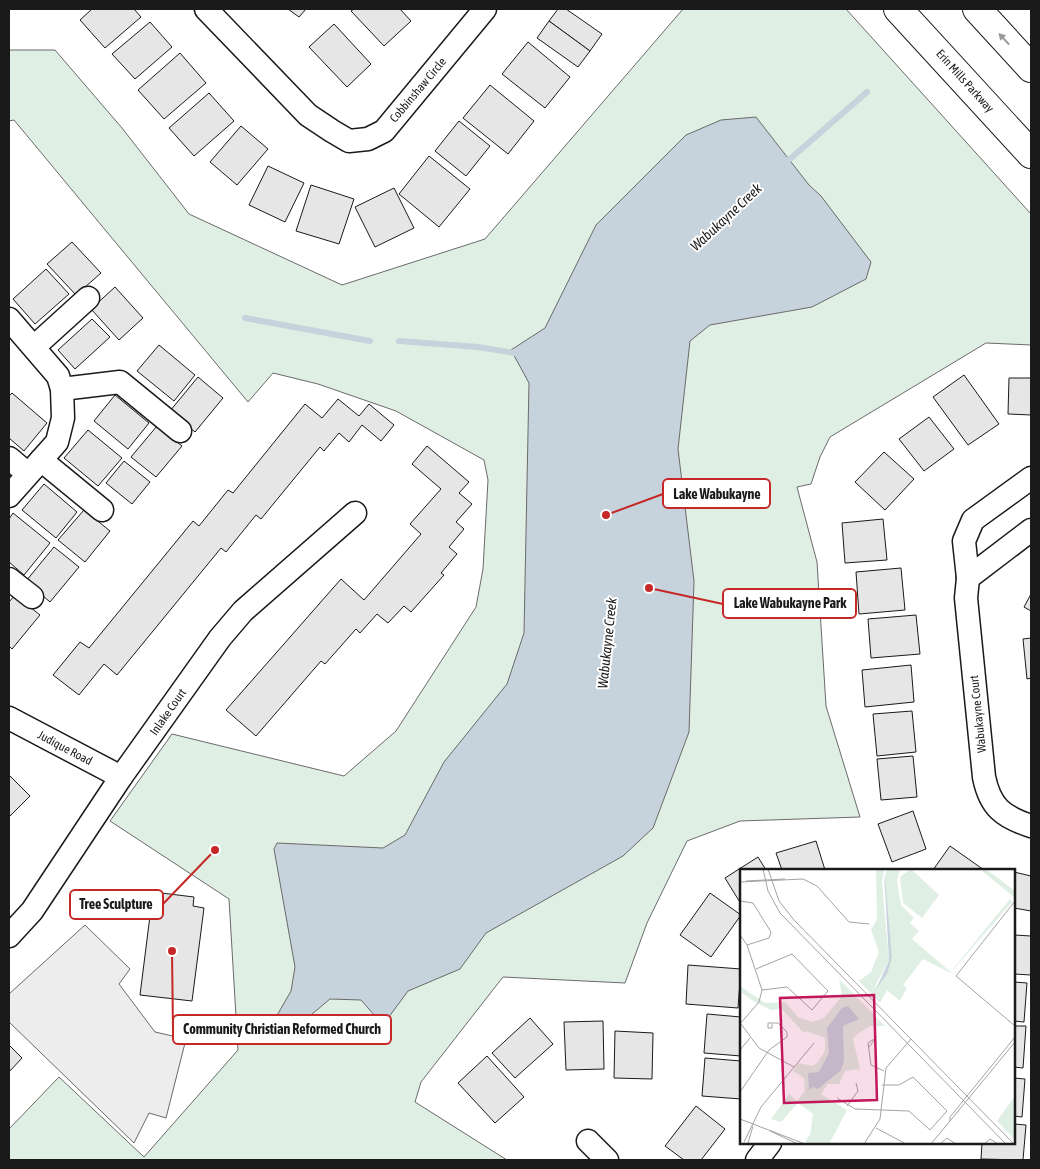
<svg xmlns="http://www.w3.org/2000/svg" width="1040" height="1169" font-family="'Asap Condensed',sans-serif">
	<rect width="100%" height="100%" fill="#fff"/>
	<!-- green -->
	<polygon fill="#e0efe3" stroke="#6a6a6a" points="683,9 846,9 1031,214 1031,345 986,343 830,437 820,457 811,484 797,487 817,562 826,706 860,817 740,821 687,841 647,923 625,983 503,977 421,1082 415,1102 507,1160 9,1160 9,1129 59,1077 144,1157 238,1050 229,899 110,821 172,734 344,776 396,731 476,607 483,569 488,480 484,460 396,411 318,384 273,373 248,402 14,120 9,121 9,50 55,50 122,128 189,214 342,285 485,239"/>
	<!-- parking -->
	<polygon fill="#ededed" stroke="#6a6a6a" points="85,925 130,969 119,984 155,1032 186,1039 166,1118 149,1113 134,1143 9,1022 9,994"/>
	<!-- water -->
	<polygon fill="#c6d2dc" stroke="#6a6a6a" points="756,117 809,185 821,196 871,262 866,279 812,307 710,325 690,341 678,449 694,581 689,732 653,828 623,856 486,933 460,969 408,991 383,1025 361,1000 330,999 286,1036 272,1024 291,991 295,967 274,849 277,843 383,848 405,835 444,762 507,684 524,633 529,383 511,350 545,328 596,225 686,135 721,120"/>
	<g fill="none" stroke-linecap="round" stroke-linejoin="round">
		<!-- stream -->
		<g stroke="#c6d2dc" stroke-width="6">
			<polyline points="783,165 867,92"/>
			<polyline points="245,318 370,341"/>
			<polyline points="399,341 478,347 520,354"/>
		</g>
	</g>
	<!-- building -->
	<g fill="#e6e6e6" stroke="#1a1a1a">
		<polygon points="92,9 134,9 141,17 105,48 80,20"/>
		<polygon points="288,9 306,9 299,17"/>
		<polygon points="354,9 400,9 411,21 384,46 351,11"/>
		<polygon points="558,9 566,9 602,34 590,51 549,21"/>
		<polygon points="549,21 590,51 578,67 537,38"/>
		<polygon points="150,22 172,47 135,79 112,54"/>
		<polygon points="334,24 371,64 347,87 309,47"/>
		<polygon points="528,42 570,77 545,108 502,74"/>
		<polygon points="180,53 206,83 164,119 138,90"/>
		<polygon points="490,85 534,121 508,154 463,118"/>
		<polygon points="209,93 234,121 194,156 169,128"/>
		<polygon points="459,121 490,146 466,176 435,151"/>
		<polygon points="241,126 268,149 237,185 210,162"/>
		<polygon points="429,156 470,189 439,227 399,194"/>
		<polygon points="268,166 304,183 285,222 249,205"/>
		<polygon points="311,185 354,199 339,244 296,231"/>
		<polygon points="394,188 414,228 375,247 355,207"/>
		<polygon points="72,242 101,273 76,295 47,264"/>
		<polygon points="46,269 69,294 35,324 13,299"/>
		<polygon points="115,287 143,318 119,340 91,309"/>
		<polygon points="92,319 110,337 75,369 58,350"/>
		<polygon points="159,345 195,375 174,401 137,371"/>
		<polygon points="964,375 999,424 968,445 933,397"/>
		<polygon points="198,377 223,398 195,432 170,411"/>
		<polygon points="1009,378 1031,378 1031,415 1008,414"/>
		<polygon points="12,393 47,423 24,451 9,438 9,396"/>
		<polygon points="115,395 149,423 128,449 94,421"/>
		<polygon points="338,399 359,416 369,404 394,425 381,441 362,425 349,442 339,433 324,451 320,447 261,519 256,515 226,552 221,548 117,675 104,664 79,695 53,675 80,642 89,648 193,521 199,526 228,490 233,493 305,404 322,418"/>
		<polygon points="929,417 954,449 924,471 899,439"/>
		<polygon points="157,426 182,446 156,477 131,457"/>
		<polygon points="88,430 122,458 98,486 64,458"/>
		<polygon points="427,446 469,482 459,493 472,504 456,522 464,529 449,547 457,554 441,573 444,575 411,612 404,606 388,623 377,614 360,633 356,629 325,664 321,661 256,736 226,710 341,579 364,600 421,534 410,524 441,489 412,464"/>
		<polygon points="884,452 914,479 885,510 855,482"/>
		<polygon points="124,461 150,482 132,504 106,483"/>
		<polygon points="44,484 77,512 56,538 22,510"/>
		<polygon points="84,510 110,531 85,562 58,540"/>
		<polygon points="13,513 50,543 24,575 9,562 9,519"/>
		<polygon points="883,519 887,560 845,563 842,523"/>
		<polygon points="54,547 79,567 50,602 26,581"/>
		<polygon points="901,568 905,610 859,614 856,572"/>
		<polygon points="1031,594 1031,611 1024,607"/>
		<polygon points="15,595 40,615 12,649 9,646 9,602"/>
		<polygon points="916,615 920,654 871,658 868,619"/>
		<polygon points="1031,638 1031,678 1027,679 1023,639"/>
		<polygon points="911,665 914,702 865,707 862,670"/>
		<polygon points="912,711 916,752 877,756 873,714"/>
		<polygon points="913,756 917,797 881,800 877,759"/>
		<polygon points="9,775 30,796 9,817"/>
		<polygon points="913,811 926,849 892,862 878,824"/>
		<polygon points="816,841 825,870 782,870 776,853"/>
		<polygon points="950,846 984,870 933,870"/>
		<polygon points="758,857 766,870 741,870 741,904 725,878"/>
		<polygon points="1014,872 1031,876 1031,911 1014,908"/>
		<polygon points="153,892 194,897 193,906 204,908 192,1001 140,995"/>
		<polygon points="710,893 741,915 711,957 680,935"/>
		<polygon points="1014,935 1031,936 1031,975 1014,974"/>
		<polygon points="688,965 741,969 738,1008 686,1004"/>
		<polygon points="1014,982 1027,983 1024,1022 1014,1021"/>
		<polygon points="707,1014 741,1017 741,1056 704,1053"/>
		<polygon points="530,1018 553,1044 515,1078 492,1053"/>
		<polygon points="603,1021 604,1069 566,1070 564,1022"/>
		<polygon points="1014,1026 1026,1026 1023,1068 1014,1067"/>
		<polygon points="615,1031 653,1033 652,1079 614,1078"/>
		<polygon points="9,1045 22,1058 9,1072"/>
		<polygon points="487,1056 524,1097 495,1123 458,1083"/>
		<polygon points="705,1058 741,1061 741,1099 702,1096"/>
		<polygon points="1014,1078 1025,1079 1022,1117 1014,1116"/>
		<polygon points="696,1106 725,1129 701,1160 684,1160 665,1146"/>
		<polygon points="1014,1124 1026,1125 1023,1160 981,1159 982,1143 1014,1143"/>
	</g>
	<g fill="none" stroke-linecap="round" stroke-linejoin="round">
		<defs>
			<g id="minor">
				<polyline points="206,9 308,115 332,131 349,141 368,139 384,131 485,9"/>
				<polyline points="9,319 58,376 62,389 63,418 57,442 9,496"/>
				<polyline points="34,347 88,298"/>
				<polyline points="62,389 120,382 180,431"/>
				<polyline points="9,458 28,474"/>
				<polyline points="41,460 102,510"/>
				<path d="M1031 478 973 520 964 541 968 578 966 598 984 777C990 807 1003 817 1031 826"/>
				<polyline points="968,578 1031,530"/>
				<polyline points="9,579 32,597"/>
				<polyline points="9,718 121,777"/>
				<polyline points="9,936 32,911 121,777 220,638 243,611 355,513"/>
				<polyline points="588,1141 607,1160"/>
				<polyline points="757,1160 770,1143"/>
			</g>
			<g id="major">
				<polyline points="898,9 1031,154"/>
				<polyline points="977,9 1031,68"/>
			</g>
		</defs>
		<!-- minor casing -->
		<use href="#minor" stroke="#1a1a1a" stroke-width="25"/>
		<!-- major casing -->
		<use href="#major" stroke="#1a1a1a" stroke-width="30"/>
		<!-- minor -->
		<use href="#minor" stroke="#fff" stroke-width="22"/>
		<!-- major -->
		<use href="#major" stroke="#fff" stroke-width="28"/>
	</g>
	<!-- one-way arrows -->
	<defs><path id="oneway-solid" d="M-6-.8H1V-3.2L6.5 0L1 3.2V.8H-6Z" transform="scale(1.25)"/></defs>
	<use fill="#989898" href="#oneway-solid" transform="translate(1004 39) rotate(-133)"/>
	<g text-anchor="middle" stroke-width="4" stroke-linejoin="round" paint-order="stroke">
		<!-- street labels -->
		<g font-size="12" fill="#1a1a1a" stroke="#fff">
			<text transform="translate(965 81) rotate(48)" y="4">Erin Mills Parkway</text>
			<text transform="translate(418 90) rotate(-50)" y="4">Cobbinshaw Circle</text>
			<text transform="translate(168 712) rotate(-55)" y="4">Inlake Court</text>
			<text transform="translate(978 714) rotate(-96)" y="4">Wabukayne Court</text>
			<text transform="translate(65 748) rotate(28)" y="4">Judique Road</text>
		</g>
		<!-- water labels -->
		<g font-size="14" font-style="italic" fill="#1a1a1a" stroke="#fff">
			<text transform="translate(726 217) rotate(-43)" y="5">Wabukayne Creek</text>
			<text transform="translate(607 643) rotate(-84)" y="5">Wabukayne Creek</text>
		</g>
	</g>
	<!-- overview -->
	<g transform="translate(740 869)">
		<rect width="275" height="275" fill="#fff"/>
		<path d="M136 0H144L142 12 149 92 134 119 144 109 152 88 144 13 147 0H160L157 12 161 36 174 49 170 54 179 62 172 70 213 105 183 90 163 116 167 119 160 132 147 121 140 134 119 112 131 103 139 83 131 61 137 50ZM171 0 199 26 182 49 163 34 160 8ZM246 0 275 22 274 28 242 2ZM270 30 272 33 213 101V100ZM99 110 145 157H130L116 166 113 170 120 200 105 202 99 215H88L81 225 107 241 89 275H69L65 272 70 266 73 245 58 234 41 253 31 250 49 225 57 232 65 222 64 209 53 202 58 194 73 197 78 193 85 182V169L66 162 64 164 42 140 31 141 15 133 0 123V117L25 134 45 133 58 148 72 153 84 149 102 127ZM275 227V271L257 252Z" fill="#e0efe3"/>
		<path d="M144 0 152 88 147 105 136 120 149 92ZM108 137 119 150 103 157 104 192 101 201 78 220 73 218 69 221 68 204 79 203 89 184 87 159 102 139Z" fill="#c6d2dc"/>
		<path fill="none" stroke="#a3a3a3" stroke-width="1" d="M23 0 28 22 40 44 266 275M28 0 39 32 54 51 274 275M6 12 45 10M0 13 63 10 77 17 109 53 129 55M0 32 13 34 31 63 29 69 7 76M275 32 216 107 275 157M0 66 7 76 22 121 19 133 0 155M16 100 52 85 88 122 72 141 47 118 22 121M1 155 19 179 54 198M129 178 136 169 128 174 131 196 144 202M0 181 10 169M0 223 29 181 47 168V163L38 154H28V159H32V155M97 229 115 240 169 242 190 261 207 242 173 208 159 216H142M107 237 118 222 116 214M0 250 65 275M210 252V248L275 168M136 259 166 275M30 262 58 275M4 273 21 238 74 174M8 274 13 257M124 275 140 250 146 199 171 170M191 275 275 173M200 275 207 269 216 275M244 275 250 270 258 275"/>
		<path fill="#c2185b" fill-opacity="0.15" stroke="#c2185b" stroke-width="2.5" d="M134 126 137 231 44 234 40 129Z"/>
		<rect width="275" height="275" fill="none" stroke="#1a1a1a" stroke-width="2.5"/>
	</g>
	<!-- callouts -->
	<path fill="none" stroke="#c62828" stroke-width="2" d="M606 515L663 494M649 588L723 604M215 850L163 904M172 951L173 1030"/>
	<g fill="#c62828" stroke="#fff" stroke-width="2">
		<circle cx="606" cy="515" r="5"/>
		<circle cx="649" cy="588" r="5"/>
		<circle cx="215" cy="850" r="5"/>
		<circle cx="172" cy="951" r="5"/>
	</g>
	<g fill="#fff" stroke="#c62828" stroke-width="2">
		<rect x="663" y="479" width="107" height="29" rx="5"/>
		<rect x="723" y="589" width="133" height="29" rx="5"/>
		<rect x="70" y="890" width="93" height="29" rx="5"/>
		<rect x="173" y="1015" width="218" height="29" rx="5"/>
	</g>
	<g font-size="14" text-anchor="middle" font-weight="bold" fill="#1a1a1a">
		<text x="717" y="499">Lake Wabukayne</text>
		<text x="790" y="608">Lake Wabukayne Park</text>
		<text x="116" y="909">Tree Sculpture</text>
		<text x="282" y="1034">Community Christian Reformed Church</text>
	</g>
	<!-- border -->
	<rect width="1040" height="1169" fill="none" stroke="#1a1a1a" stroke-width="20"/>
</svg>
